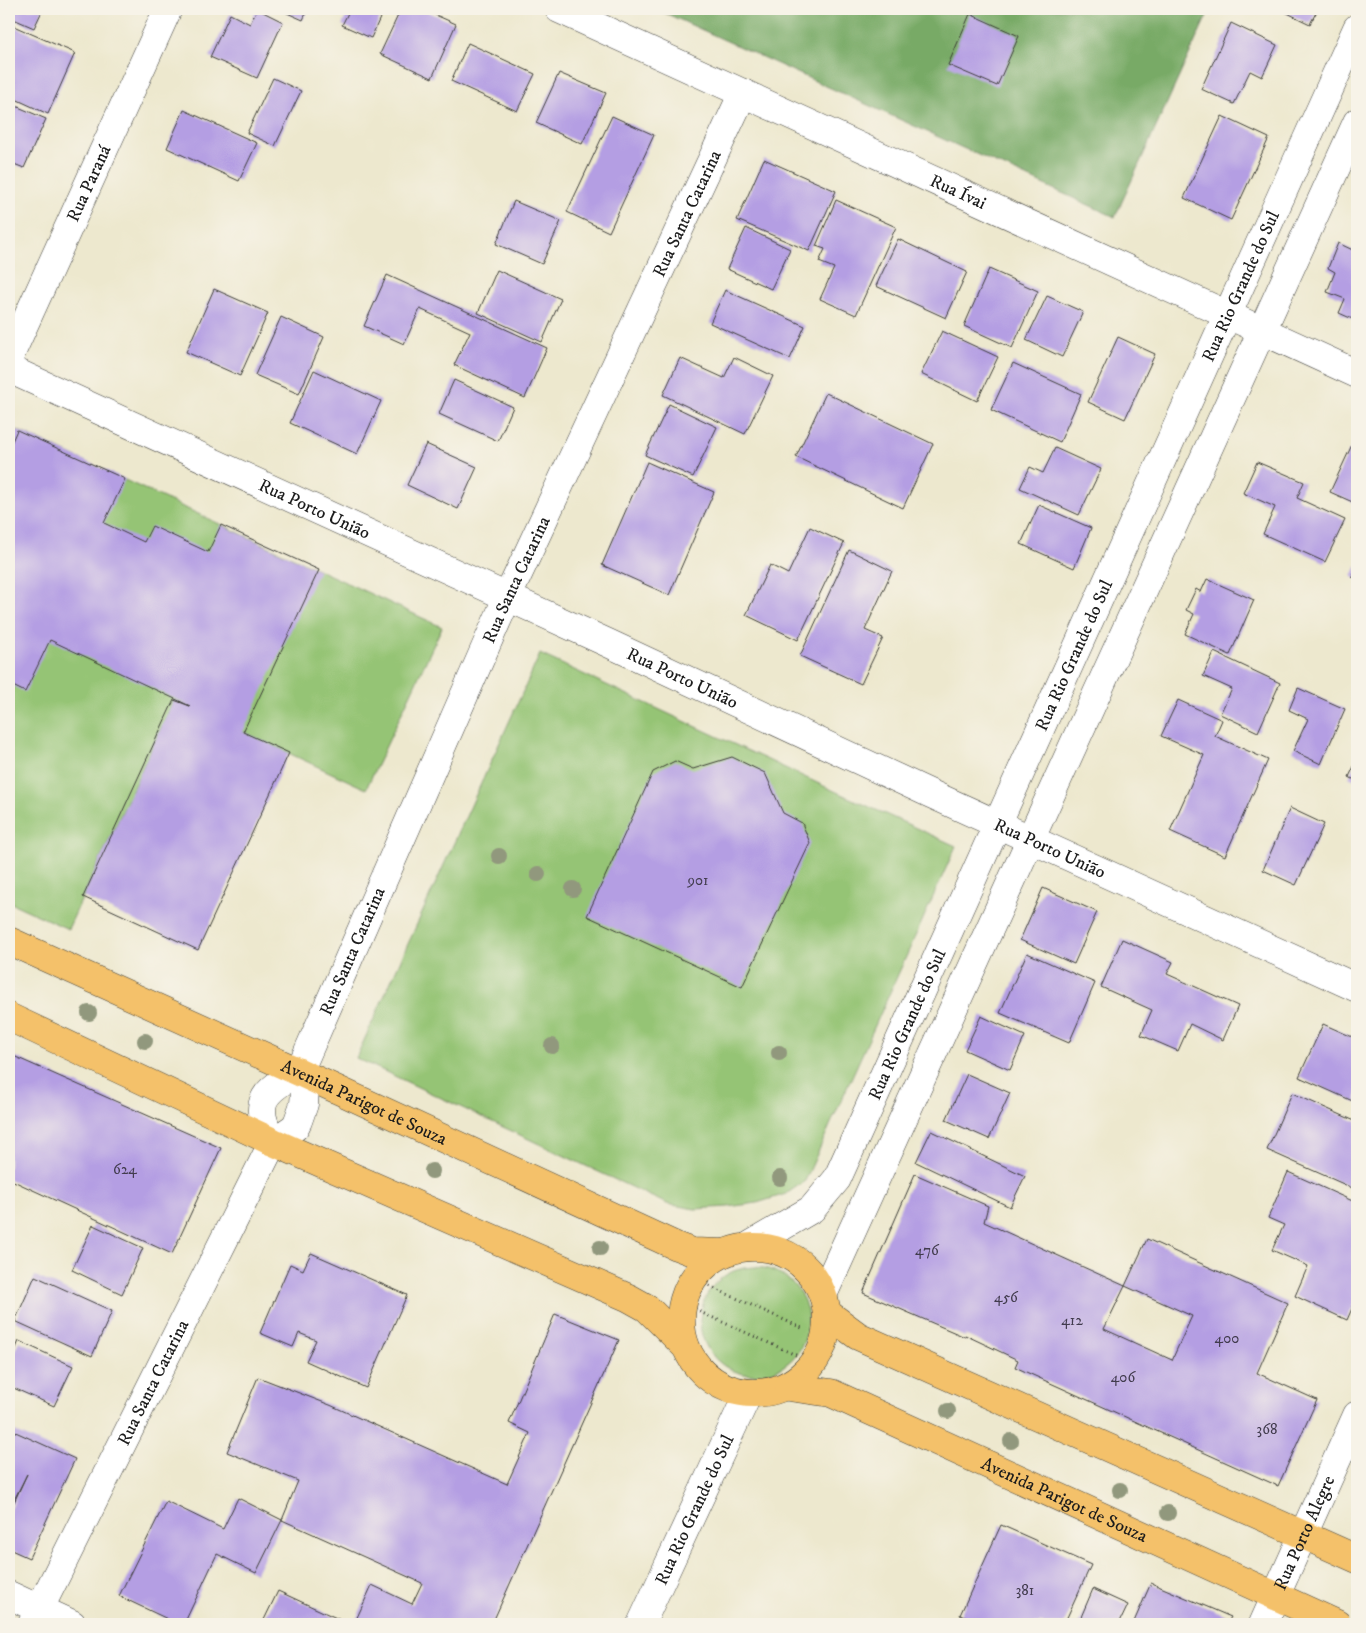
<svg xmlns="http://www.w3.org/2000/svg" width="1366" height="1633" font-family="'IM FELL DW Pica',serif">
	<rect width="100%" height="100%" fill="#f7f3e8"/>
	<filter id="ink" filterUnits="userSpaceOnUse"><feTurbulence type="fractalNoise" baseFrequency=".02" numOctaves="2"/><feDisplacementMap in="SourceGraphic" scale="10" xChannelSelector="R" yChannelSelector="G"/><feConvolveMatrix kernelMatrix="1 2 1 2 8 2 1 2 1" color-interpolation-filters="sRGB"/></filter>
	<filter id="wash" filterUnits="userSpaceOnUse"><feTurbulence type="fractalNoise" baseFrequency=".0096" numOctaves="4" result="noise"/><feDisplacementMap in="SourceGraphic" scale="20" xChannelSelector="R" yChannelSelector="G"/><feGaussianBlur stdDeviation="1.12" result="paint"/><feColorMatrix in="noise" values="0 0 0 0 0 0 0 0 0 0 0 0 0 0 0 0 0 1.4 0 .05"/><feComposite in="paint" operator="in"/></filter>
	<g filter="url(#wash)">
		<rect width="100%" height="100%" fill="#ede8ce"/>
		<!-- green -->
		<g fill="#95c474" stroke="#587048">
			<polygon points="17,430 442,627 366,789 174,700 68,929 9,902 9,448"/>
			<polygon points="540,654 841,794 956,846 805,1181 786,1194 757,1203 728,1207 695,1209 667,1204 356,1058"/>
			<circle cx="754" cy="1321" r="54"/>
		</g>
		<!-- forest -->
		<polygon fill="#78aa66" stroke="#4a6341" points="656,9 1210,9 1115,217"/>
		<g id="blocks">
			<!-- building -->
			<g fill="#b49ee3">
				<polygon points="9,9 43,9 34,28 9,17"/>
				<polygon points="257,9 283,22 257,78 210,57 230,14 250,24"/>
				<polygon points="278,9 308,9 303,20"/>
				<polygon points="350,9 384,9 371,38 342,25"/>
				<polygon points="401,9 422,9 456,24 432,78 380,54"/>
				<polygon points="1279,9 1318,9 1310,24"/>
				<polygon points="970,14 1019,36 997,86 948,65"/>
				<polygon points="1231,23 1277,45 1262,77 1250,71 1234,104 1201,89"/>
				<polygon points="9,24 75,53 48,114 9,96"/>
				<polygon points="468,43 535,74 517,111 451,81"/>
				<polygon points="559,73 606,93 582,144 536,123"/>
				<polygon points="273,78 301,91 275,146 247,133"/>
				<polygon points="9,103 46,119 24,168 9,162"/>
				<polygon points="184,110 257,143 239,181 167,148"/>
				<polygon points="612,116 654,135 609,232 567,212"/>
				<polygon points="1222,116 1269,138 1231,220 1184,198"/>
				<polygon points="764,159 836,191 809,251 737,220"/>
				<polygon points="836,200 896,227 856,315 820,299 834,268 819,262 825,249 816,246"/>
				<polygon points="514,201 561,221 542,264 496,244"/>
				<polygon points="9,224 14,227 9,238"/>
				<polygon points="746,228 790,249 771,289 727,269"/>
				<polygon points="898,239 967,272 946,318 876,286"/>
				<polygon points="1338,243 1357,252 1357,321 1339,313 1345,299 1327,292 1335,272 1328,268"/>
				<polygon points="989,269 1038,291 1012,348 964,326"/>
				<polygon points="497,270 561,299 542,342 478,313"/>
				<polygon points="387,275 547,348 525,398 454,365 470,332 420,309 404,344 364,326"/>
				<polygon points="214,289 268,313 240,376 186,352"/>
				<polygon points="725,290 805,326 790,359 710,323"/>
				<polygon points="1047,296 1083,312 1062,357 1026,340"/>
				<polygon points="281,317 324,337 299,394 255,375"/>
				<polygon points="942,331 998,357 977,401 921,374"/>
				<polygon points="1118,337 1155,354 1125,419 1088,402"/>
				<polygon points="734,357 773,376 745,434 663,395 680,358 724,378"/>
				<polygon points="1013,363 1081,394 1060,442 991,410"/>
				<polygon points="314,370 381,401 357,454 290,423"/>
				<polygon points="454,380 513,407 498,441 439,414"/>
				<polygon points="826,393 933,444 903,508 796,457"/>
				<polygon points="669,404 717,427 693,477 645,455"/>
				<polygon points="17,430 125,479 104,523 144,542 152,526 208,552 221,525 319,570 243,732 289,753 198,950 83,897 174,700 190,706 50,640 25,692 9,684 9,448"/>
				<polygon points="1357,434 1357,504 1330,492"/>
				<polygon points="426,444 477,467 458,509 407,485"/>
				<polygon points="1055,448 1101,469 1079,515 1020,488 1030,467 1043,473"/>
				<polygon points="647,462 714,492 669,595 602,565"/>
				<polygon points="1257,462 1304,482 1297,498 1345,520 1325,562 1263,534 1275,507 1243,493"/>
				<polygon points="1039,505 1091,528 1074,568 1021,544"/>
				<polygon points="810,527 844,543 798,640 746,615 770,565 788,574"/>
				<polygon points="849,550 892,571 865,630 883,638 861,684 800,656"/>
				<polygon points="1357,565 1357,579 1352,577"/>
				<polygon points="1207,579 1254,600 1230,655 1185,634 1194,614 1186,610 1196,589 1201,592"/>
				<polygon points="1214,652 1280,683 1258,732 1220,714 1232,689 1203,676"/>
				<polygon points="1298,688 1345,709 1321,764 1293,751 1308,719 1289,710"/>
				<polygon points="1178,700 1222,720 1215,736 1268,760 1225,856 1170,831 1204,755 1161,736"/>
				<polygon points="732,757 765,773 783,813 802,823 810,843 742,987 587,916 653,772 675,761 693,769"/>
				<polygon points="1357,760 1357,781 1349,777"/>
				<polygon points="1290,808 1324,824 1296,885 1263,870"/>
				<polygon points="1043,888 1097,912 1074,964 1020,940"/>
				<polygon points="1122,939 1173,962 1167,974 1238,1006 1223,1040 1190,1024 1178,1051 1141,1035 1152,1010 1101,987"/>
				<polygon points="1027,953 1095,983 1069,1043 1000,1013"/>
				<polygon points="981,1016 1025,1036 1010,1070 965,1050"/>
				<polygon points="1323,1024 1357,1039 1357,1103 1299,1077"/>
				<polygon points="9,1054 221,1148 172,1254 9,1179"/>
				<polygon points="967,1074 1010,1093 989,1139 946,1120"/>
				<polygon points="1292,1093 1357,1122 1357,1190 1267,1150"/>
				<polygon points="931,1131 1025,1176 1010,1207 916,1162"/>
				<polygon points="1288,1172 1357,1203 1357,1248 1354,1255 1357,1256 1357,1297 1347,1320 1295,1296 1308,1266 1272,1250 1284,1225 1268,1218"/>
				<polygon points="915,1174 988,1206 984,1222 1125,1286 1104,1329 1172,1360 1192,1316 1125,1286 1147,1239 1288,1303 1257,1373 1317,1400 1278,1486 1015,1367 1018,1360 965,1335 965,1337 863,1293"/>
				<polygon points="93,1225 143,1248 122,1294 72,1270"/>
				<polygon points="311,1253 407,1295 366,1388 306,1361 316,1340 299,1333 293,1347 260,1333 290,1264 303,1270"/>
				<polygon points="35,1276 112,1311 92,1356 15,1321"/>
				<polygon points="555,1314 619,1340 492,1624 354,1624 372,1585 412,1604 422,1583 282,1520 256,1573 217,1554 184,1624 178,1624 119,1596 166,1501 223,1529 238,1498 282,1520 298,1481 227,1452 258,1377 330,1405 507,1484 530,1433 509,1423"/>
				<polygon points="19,1341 73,1366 54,1406 9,1386 9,1353 13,1355"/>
				<polygon points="9,1429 75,1459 29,1558 9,1549 9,1513 27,1474 12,1504 9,1502"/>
				<polygon points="1001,1525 1091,1565 1064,1624 981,1624 960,1615"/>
				<polygon points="1151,1583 1231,1617 1227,1624 1133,1624"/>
				<polygon points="1093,1589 1128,1605 1119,1624 1078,1624"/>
				<polygon points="278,1591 345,1622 344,1624 262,1624"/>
			</g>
		</g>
	</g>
	<g filter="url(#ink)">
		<use href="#blocks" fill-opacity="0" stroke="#3b3b37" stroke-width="1"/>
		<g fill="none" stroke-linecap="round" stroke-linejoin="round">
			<defs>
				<g id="minor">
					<path id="s1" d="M559 9 1357 374"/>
					<path id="s2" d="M9 358 168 9"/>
					<path id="s3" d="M9 369 608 643 929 793 1357 988"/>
					<path id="s4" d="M273 1142C251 1103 263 1091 299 1072L507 598 743 93"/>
					<path id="s5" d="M747 1247 812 1209 837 1179 1357 28"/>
					<polyline points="823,1295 1357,122"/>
					<polyline points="9,1595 72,1624"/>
					<path id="s6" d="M32 1624 273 1142 295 1127 298 1121 304 1104 305 1090 299 1072"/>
					<path id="s7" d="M641 1624 748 1394"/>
					<path id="s8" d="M1263 1624 1357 1415"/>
				</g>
				<g id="major">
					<path id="s9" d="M9 941 299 1072 676 1246 692 1252 723 1253"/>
					<polyline points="9,1017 273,1142 629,1298 647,1308 685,1346"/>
					<circle cx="754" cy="1320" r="73"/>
					<polyline points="827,1313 858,1336 1357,1559"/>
					<path id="s10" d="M788 1387 831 1393 1337 1624"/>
				</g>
			</defs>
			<!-- minor casing -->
			<use href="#minor" stroke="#3b3b37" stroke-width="29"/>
			<!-- major casing -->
			<use href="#major" stroke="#3b3b37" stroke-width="29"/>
			<!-- path -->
			<g stroke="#3b3b37" stroke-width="3" stroke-dasharray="1 4" stroke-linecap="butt">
				<polyline points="705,1284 802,1328"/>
				<polyline points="687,1303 698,1311 798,1356"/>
			</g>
			<!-- minor -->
			<use href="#minor" stroke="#fff" stroke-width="28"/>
			<!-- major -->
			<use href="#major" stroke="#f4c16a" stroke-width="28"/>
		</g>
		<!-- trees -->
		<g fill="#91987d">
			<circle cx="499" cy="856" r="8"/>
			<circle cx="538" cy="874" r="8"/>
			<circle cx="573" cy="889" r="8"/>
			<circle cx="89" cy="1013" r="8"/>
			<circle cx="145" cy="1041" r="8"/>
			<circle cx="552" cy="1046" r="8"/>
			<circle cx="779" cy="1053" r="8"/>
			<circle cx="432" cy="1171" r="8"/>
			<circle cx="780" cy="1178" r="8"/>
			<circle cx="600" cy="1248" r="8"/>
			<circle cx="948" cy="1411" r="8"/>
			<circle cx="1011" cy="1441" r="8"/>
			<circle cx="1120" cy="1490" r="8"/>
			<circle cx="1168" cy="1513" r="8"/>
		</g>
	</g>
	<g text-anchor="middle" stroke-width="5" stroke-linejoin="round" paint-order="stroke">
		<!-- number labels -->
		<g font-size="15" fill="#423c4e">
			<text x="698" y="885">901</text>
			<text x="125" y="1174">624</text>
			<text x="927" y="1255">476</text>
			<text x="1006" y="1302">456</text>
			<text x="1072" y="1325">412</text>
			<text x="1227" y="1343">400</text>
			<text x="1123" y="1382">406</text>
			<text x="1267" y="1434">368</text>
			<text x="1025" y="1595">381</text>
		</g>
		<!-- street labels -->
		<g font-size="18" fill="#1c1c1c" stroke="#f7f3e8">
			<text dy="6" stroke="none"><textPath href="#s2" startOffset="192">Rua Paraná</textPath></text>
			<text dy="6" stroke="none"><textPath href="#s1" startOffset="439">Rua Ívai</textPath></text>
			<text dy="6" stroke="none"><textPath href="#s4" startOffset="1032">Rua Santa Catarina</textPath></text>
			<text dy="6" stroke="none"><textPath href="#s5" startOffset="1094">Rua Rio Grande do Sul</textPath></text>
			<text dy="6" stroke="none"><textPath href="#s3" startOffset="336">Rua Porto União</textPath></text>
			<text dy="6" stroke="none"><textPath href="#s4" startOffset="628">Rua Santa Catarina</textPath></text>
			<text dy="6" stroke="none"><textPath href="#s5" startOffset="689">Rua Rio Grande do Sul</textPath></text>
			<text dy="6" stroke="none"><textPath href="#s3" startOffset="741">Rua Porto União</textPath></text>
			<text dy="6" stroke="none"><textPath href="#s3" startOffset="1146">Rua Porto União</textPath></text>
			<text dy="6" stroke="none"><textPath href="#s4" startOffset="222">Rua Santa Catarina</textPath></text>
			<text dy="6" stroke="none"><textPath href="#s5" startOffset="284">Rua Rio Grande do Sul</textPath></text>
			<text dy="6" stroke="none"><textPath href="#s9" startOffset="390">Avenida Parigot de Souza</textPath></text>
			<text dy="6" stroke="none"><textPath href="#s6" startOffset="270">Rua Santa Catarina</textPath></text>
			<text dy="6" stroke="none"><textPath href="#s10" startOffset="300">Avenida Parigot de Souza</textPath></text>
			<text dy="6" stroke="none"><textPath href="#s7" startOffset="126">Rua Rio Grande do Sul</textPath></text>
			<text dy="6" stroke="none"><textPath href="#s8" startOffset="100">Rua Porto Alegre</textPath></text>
		</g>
	</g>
	<!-- margin -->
	<rect width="1366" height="1633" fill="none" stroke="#f7f3e8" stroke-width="30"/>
</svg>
